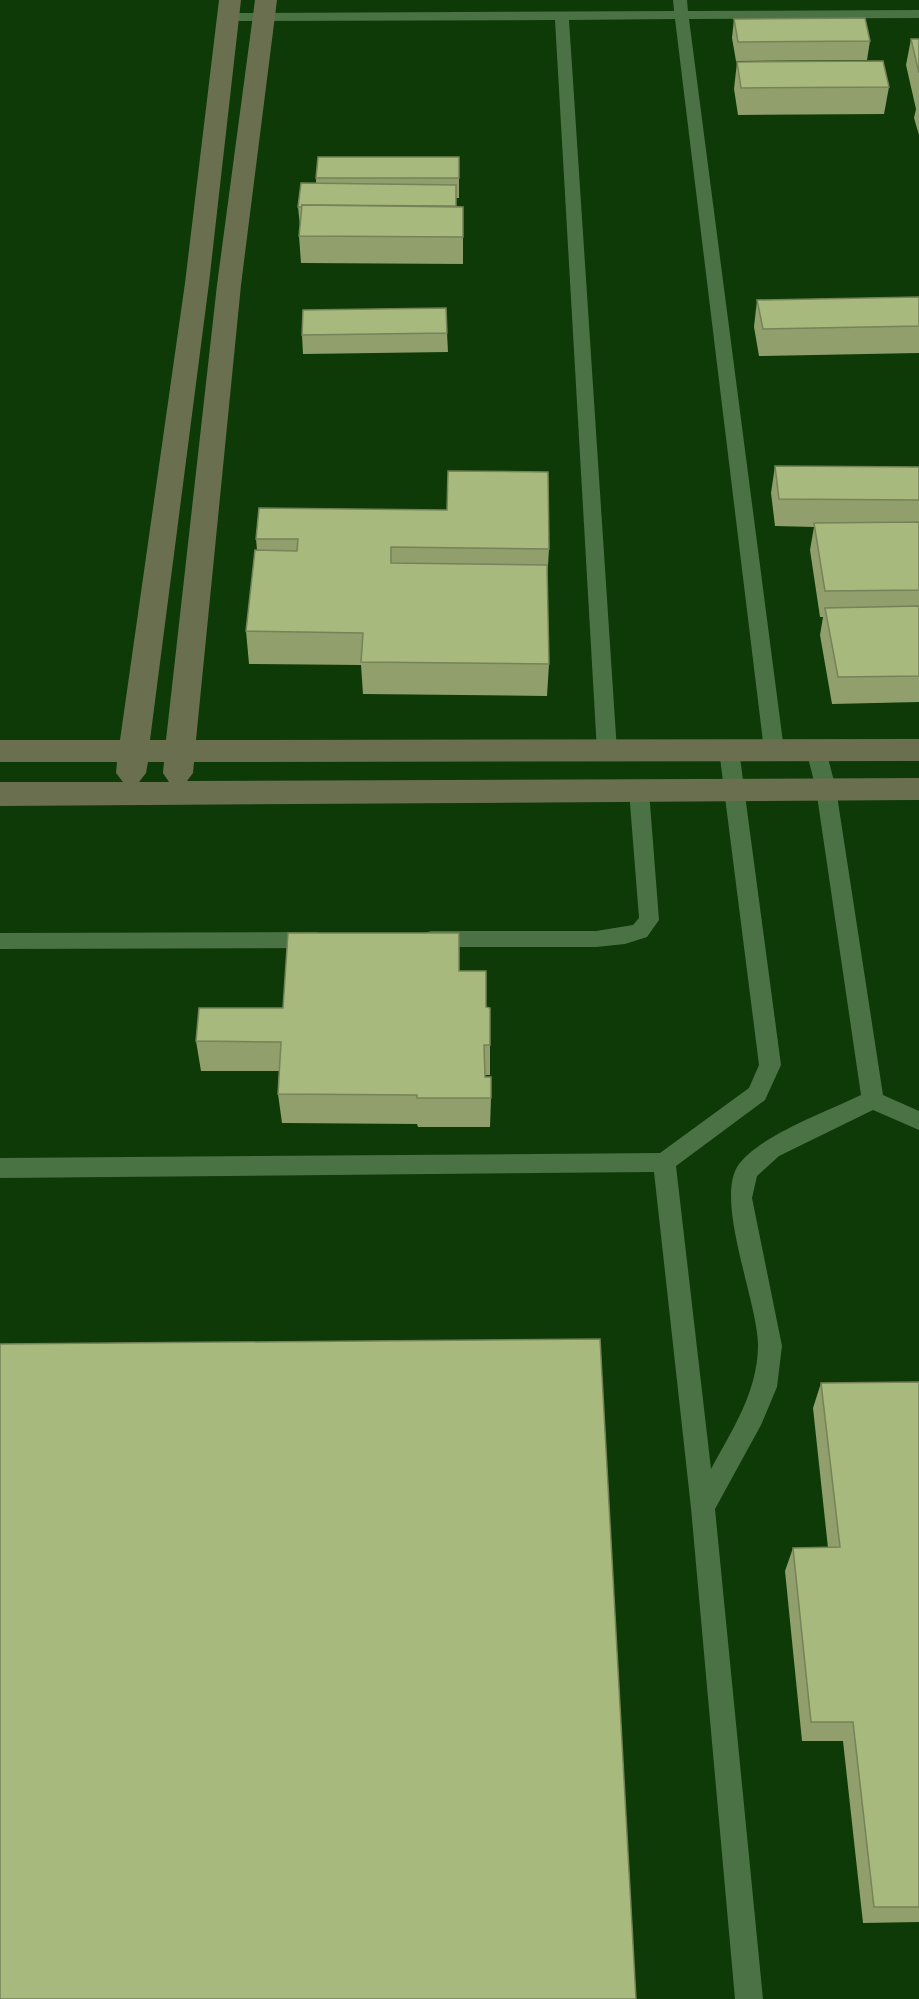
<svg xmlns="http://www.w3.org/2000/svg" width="919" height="1999" font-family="'DM Sans',sans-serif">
	<rect width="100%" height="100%" fill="#0b3206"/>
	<!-- built -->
	<rect fill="#0d3a06" x="0" y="0" width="919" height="1999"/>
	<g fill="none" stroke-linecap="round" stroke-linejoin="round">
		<!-- lane -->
		<g fill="#4a7244" fill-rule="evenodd">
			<polygon points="673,0 687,0 688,11 919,10 919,18 689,19 784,750 781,755 774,757 767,755 764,750 675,19 569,20 617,751 614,756 607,758 600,756 597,751 555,20 229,21 222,17 229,13 674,11"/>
			<path d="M729 743 736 745 739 750 781 1065 765 1100 676 1166 711 1469C732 1430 757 1393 758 1347 759 1304 713 1199 739 1164 761 1135 828 1111 861 1095L816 789 806 750 809 745 816 743 823 745 826 750 836 789 883 1095 919 1111V1130L873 1110 779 1156 757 1176 752 1198 782 1346 777 1387 761 1425 715 1509 763 1999H735L691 1508 654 1172 0 1178V1158L660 1153 749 1088 759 1065 719 750 722 745Z"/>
			<polygon points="639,784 646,786 649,791 659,920 647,937 625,944 596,947 431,947 424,945 421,939 424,933 431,931 596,931 633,925 639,918 629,791 632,786"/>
			<polygon points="316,932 323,934 326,940 323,946 316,948 0,949 0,933"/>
		</g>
		<!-- secondary -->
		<path fill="#6a704f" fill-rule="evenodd" d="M219 0H241L209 283 150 740H166L217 285 255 0H277L241 285 196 740 919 739V761L194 762 193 773 187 781 919 778V800L0 806V782H123L116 773 117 762H0V740H120L185 283ZM148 762H164L163 773 169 782H139L146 773Z"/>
	</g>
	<!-- wall -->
	<g fill="#909f6c">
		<polygon points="734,19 870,41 867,60 736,61 732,38"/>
		<polygon points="911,39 919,39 919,135 914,118 916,109 906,65"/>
		<polygon points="737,62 889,87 884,114 738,115 734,89"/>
		<polygon points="459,157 459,198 456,198 456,206 463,207 463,264 301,263 299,236 300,226 298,207 316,183 316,178"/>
		<polygon points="919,297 919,353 759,356 754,327 757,300"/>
		<polygon points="447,333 448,352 303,354 302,335"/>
		<polygon points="775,466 919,467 919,702 832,704 820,635 823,617 820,617 810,550 814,527 775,526 771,493"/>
		<polygon points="259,508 549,549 547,582 549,664 547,696 363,694 361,665 249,664 246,631 257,550 256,539"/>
		<polygon points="459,971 486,1007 490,1045 490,1075 485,1075 491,1098 490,1127 418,1127 417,1124 282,1123 278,1094 279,1071 201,1071 196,1041 283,1008"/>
		<polygon points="919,1382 919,1922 863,1923 843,1741 802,1741 785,1571 793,1548 828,1548 813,1408 821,1383"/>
	</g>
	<!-- building -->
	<g fill="#a8b97d" stroke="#768258" stroke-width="1.5">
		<polygon points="865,18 870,41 738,42 734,19"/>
		<polygon points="911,39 919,39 919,73"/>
		<polygon points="883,61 889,87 741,88 737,62"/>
		<polygon points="318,157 459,157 459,178 316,178"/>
		<polygon points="301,183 456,185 456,206 302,205 302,207 298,207"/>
		<polygon points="302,205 463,207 463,237 299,236"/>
		<polygon points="919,297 919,326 763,329 757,300"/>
		<polygon points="446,308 447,333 302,335 303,310"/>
		<polygon points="775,466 919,467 919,500 779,499"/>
		<polygon points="448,471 548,472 549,549 391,547 391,563 547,565 549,664 361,662 363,633 246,631 255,550 297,551 298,539 256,539 259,508 447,510"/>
		<polygon points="919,522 919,590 825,591 814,523"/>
		<polygon points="919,606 919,676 838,677 825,608"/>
		<polygon points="288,933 459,933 459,971 486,971 486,1007 490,1008 490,1045 484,1045 485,1077 491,1077 491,1098 417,1098 417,1095 278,1094 281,1042 196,1041 199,1008 283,1008"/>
		<polygon points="600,1339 636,1999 0,1999 0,1344"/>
		<polygon points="919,1382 919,1907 874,1907 853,1722 811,1722 793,1548 840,1547 821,1383"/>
	</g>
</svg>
